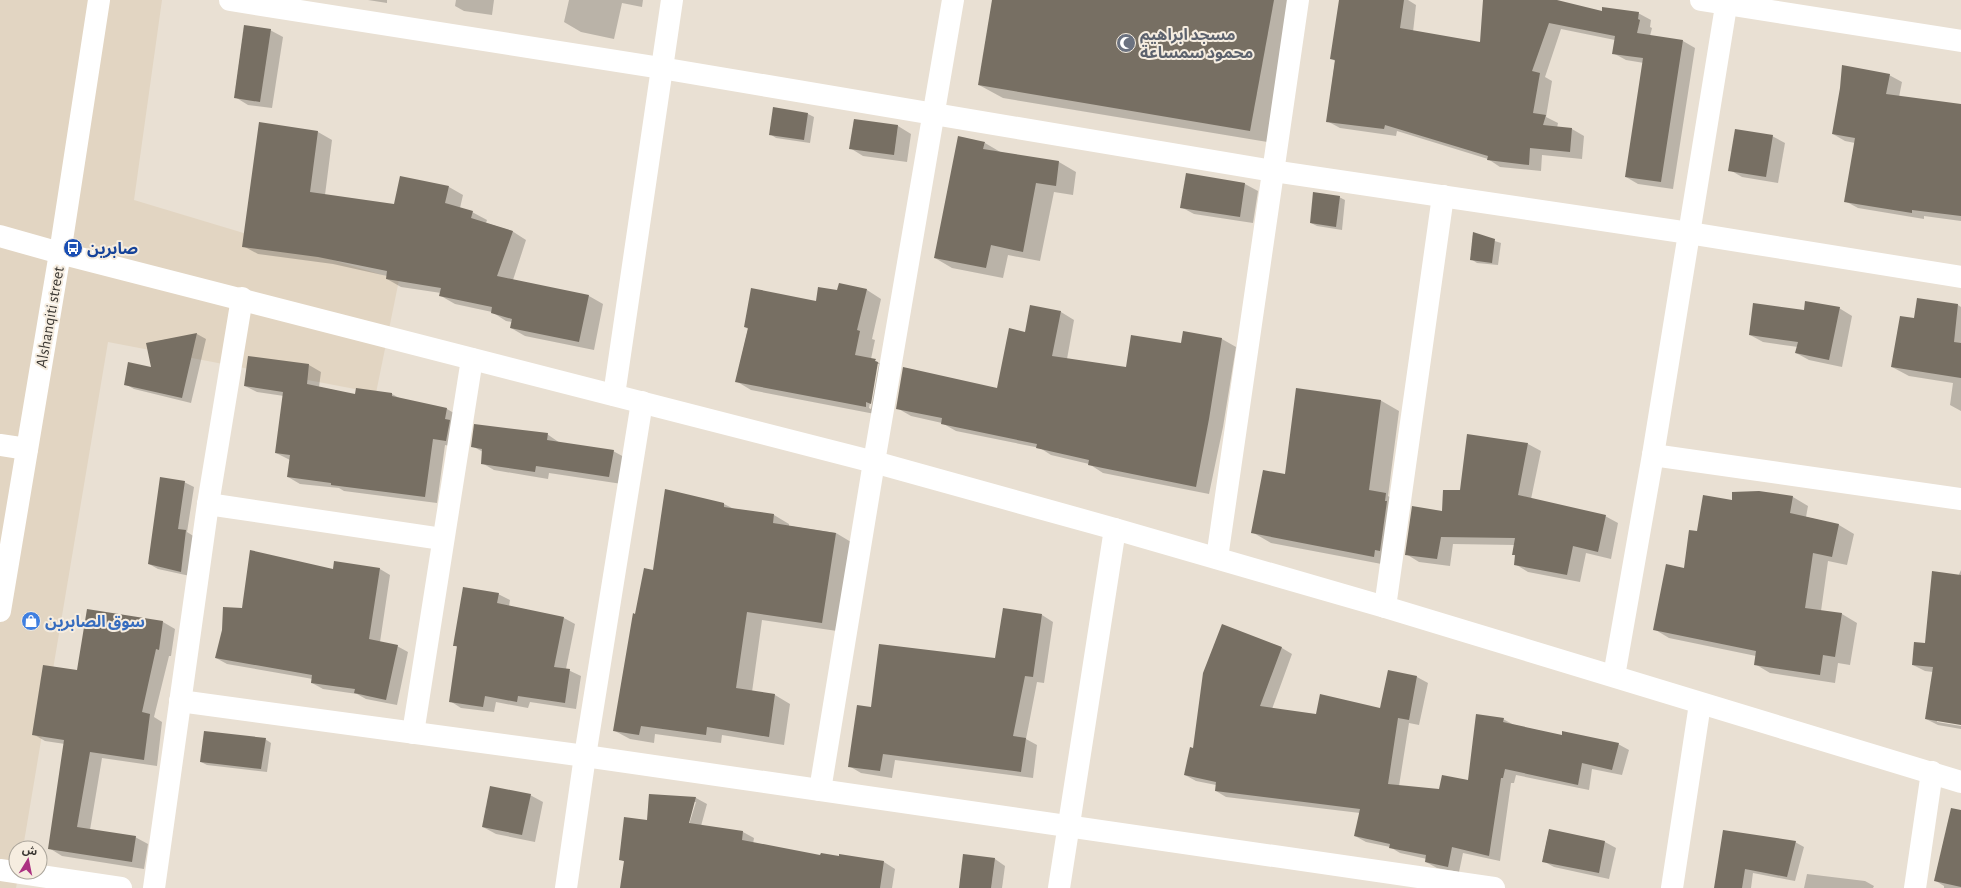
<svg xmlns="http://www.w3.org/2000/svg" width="1961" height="888" font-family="'Alegreya Sans','Noto Sans Arabic',sans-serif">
	<rect width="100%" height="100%" fill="#e9e0d3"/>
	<!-- built -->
	<polygon fill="#e2d5c2" points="0,0 162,0 134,200 399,280 376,393 108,342 23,848 16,848 16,872 19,872 16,888 0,888"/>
	<!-- shadow -->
	<g fill="#0003" fill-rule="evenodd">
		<polygon points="368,0 387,0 387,3"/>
		<polygon points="456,0 494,0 492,15 464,11 455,6"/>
		<polygon points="569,0 643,0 642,7 622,3 614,39 581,32 564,22"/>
		<polygon points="993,0 1300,0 1274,143 1003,98 979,85"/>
		<polygon points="1340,0 1408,0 1416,5 1413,32 1481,43 1484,0 1541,0 1602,12 1638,13 1651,20 1650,27 1652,28 1650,36 1683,41 1695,48 1673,189 1638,184 1626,177 1644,63 1626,60 1613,53 1615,40 1561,29 1545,77 1552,81 1546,117 1558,123 1557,128 1572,129 1584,136 1582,159 1542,155 1541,171 1500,167 1488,159 1397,131 1396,136 1340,128 1327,121 1335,61 1331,58"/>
		<polygon points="270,30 283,37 272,108 248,105 235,97"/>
		<polygon points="1889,75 1902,82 1899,97 1961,105 1961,221 1924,216 1924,219 1858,208 1845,201 1855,143 1845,141 1833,134"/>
		<polygon points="808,114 814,117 810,143 776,138 770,134"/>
		<polygon points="854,120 898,126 911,134 907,162 863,156 850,148"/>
		<polygon points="260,123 318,132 332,140 325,195 395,205 449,187 463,195 460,208 472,212 487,220 486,223 512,231 526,240 513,280 589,296 603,304 594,350 525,336 511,328 512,322 506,321 492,312 455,304 441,296 441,293 401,287 387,279 387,276 333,264 258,254 243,246"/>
		<polygon points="1772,136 1785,143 1778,183 1742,177 1730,170"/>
		<polygon points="985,143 1002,153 1059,162 1076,172 1073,195 1054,192 1040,261 1008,255 1003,278 952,268 935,258"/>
		<polygon points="1187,174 1245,184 1258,191 1253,223 1194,214 1181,207"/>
		<polygon points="1339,197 1345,200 1342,230 1317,226 1311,223"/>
		<polygon points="1473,234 1501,243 1498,265 1477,263 1471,259"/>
		<path d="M867 290 881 299 872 339 875 340 871 359 890 368 880 415 751 390 736 381 748 329 745 327 817 302 838 291ZM877 364H879L871 409 869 408Z"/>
		<polygon points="1958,305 1961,307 1961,411 1950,405 1953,383 1909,376 1892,367 1915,320"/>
		<polygon points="1839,308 1852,316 1842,367 1809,360 1796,353 1798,347 1763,342 1750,335 1805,311"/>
		<polygon points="1061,312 1074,320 1067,359 1127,368 1182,344 1184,332 1222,339 1236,347 1223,427 1209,494 1103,473 1089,464 1051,455 1040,448 956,431 942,423 911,416 897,408 998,389 1026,333"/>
		<polygon points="197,334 206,339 191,403 134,389 125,384 152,368 147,343"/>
		<polygon points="309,365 321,372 319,387 356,395 392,394 401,399 447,409 459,416 458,448 445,445 437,503 344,491 339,488 300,484 288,477 290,460 276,453 284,396 257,392 245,386"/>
		<polygon points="1380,400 1399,411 1388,496 1404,505 1392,566 1271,543 1252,532 1286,476"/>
		<polygon points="547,434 560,443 613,451 626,458 622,484 549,473 548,479 494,470 482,463 483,452 472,446"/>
		<polygon points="1528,444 1541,451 1531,499 1605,516 1618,523 1611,559 1586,553 1580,582 1528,572 1515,564 1516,556 1513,554 1515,545 1453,544 1450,566 1419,562 1406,554 1461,491"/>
		<polygon points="184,482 194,487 187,532 195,537 190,576 158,569 149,564"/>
		<polygon points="1793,497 1808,506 1806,517 1839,525 1854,534 1847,565 1828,561 1821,611 1842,614 1857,623 1850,665 1838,663 1835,683 1770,673 1755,664 1756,656 1669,638 1654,629 1685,569 1698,533 1733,501"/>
		<polygon points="724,504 734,509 774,515 789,524 789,526 836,533 851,542 837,631 762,620 752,692 775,695 790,704 784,745 722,735 721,743 655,734 654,743 630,739 615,731 636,615 654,571"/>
		<polygon points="380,569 390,575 380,642 397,646 408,652 397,705 366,699 357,694 323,689 312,683 313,679 227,664 216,658 243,609 334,570"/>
		<polygon points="1961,570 1961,724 1937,720 1937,722 1961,726 1961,729 1938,725 1926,719 1933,672 1925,671 1913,665 1926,644"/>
		<polygon points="498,594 510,600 509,606 564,618 575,624 566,669 581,676 576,709 530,702 528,708 496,702 494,712 461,708 450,701 458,648 454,645"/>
		<polygon points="88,610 163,622 175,629 171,656 169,656 154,717 162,722 157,766 102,758 90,830 135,837 148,844 144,869 62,856 49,848 65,744 45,741 33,734 78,672"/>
		<polygon points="1042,615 1053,622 1044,683 1037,682 1026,739 1037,745 1033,778 895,760 892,778 861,773 849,766 872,708 996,659"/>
		<polygon points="1222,625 1282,648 1292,654 1272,709 1317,715 1381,709 1388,672 1417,677 1428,683 1419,725 1409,723 1399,786 1440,790 1468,782 1503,719 1514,725 1562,736 1618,744 1629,750 1622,775 1592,769 1589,790 1516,775 1514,783 1511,783 1500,861 1463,853 1459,872 1437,868 1426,862 1427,859 1400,853 1390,847 1366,842 1355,836 1360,813 1226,797 1216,791 1216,785 1196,781 1185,775 1194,749"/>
		<polygon points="265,739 271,743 267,772 207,765 201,762"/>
		<polygon points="530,795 543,802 535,842 496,834 483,827"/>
		<path d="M649 795 696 798 707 804 701 826 743 832 754 838 753 844 821 857 884 862 895 869 892 888H621L625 862 620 859 648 821ZM694 802H696L688 828H687Z"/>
		<polygon points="1549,830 1605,842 1616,848 1609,879 1554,867 1543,861"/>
		<polygon points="1724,831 1795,842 1804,847 1795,881 1753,873 1751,888 1715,888"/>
		<polygon points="1961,831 1961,888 1944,888 1944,886 1936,881"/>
		<polygon points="995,859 1005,866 1002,888 960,888"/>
		<polygon points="1807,874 1865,881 1874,886 1873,888 1804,888"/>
	</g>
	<!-- building -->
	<g fill="#776f63">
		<polygon points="992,0 1274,0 1250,131 978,85"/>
		<polygon points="1339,0 1404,0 1400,28 1480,42 1483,0 1557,0 1602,11 1602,7 1639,12 1638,19 1640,20 1637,33 1683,40 1661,182 1625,177 1643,58 1612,54 1615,36 1549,23 1532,71 1540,73 1533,113 1546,115 1543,125 1572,128 1570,152 1530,148 1529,165 1487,160 1488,156 1385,125 1384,129 1326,122 1335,60 1330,59"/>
		<polygon points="244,25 271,29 260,102 234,98"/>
		<polygon points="1842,65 1890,74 1886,94 1961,104 1961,216 1912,210 1912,213 1844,202 1855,138 1832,134 1840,88"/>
		<polygon points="773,107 808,113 804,140 769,135"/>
		<polygon points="854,119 898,125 894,155 849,149"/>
		<polygon points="259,122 318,131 310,192 394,204 400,176 449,186 445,203 473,211 471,218 513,231 497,276 589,295 579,342 510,328 512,319 491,313 492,307 439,296 441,288 386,279 387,271 318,257 242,247"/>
		<polygon points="1735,129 1773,135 1766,177 1728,171"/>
		<polygon points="958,136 985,142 983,149 1059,161 1056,186 1036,183 1023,252 991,245 986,268 934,258"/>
		<polygon points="1186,173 1245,183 1240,217 1180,208"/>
		<polygon points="1313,192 1340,196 1336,227 1310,223"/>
		<polygon points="1473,232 1495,239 1492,263 1470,260"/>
		<polygon points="839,283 867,289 857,330 860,331 855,355 876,359 875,361 878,362 871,404 866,402 866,407 735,382 748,328 744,327 751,288 816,301 818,287 837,290"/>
		<polygon points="1917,298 1958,304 1954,342 1961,343 1961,378 1891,367 1900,316 1914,318"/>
		<polygon points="1805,301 1840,307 1829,360 1795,353 1798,342 1749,335 1753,303 1804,310"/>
		<polygon points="1030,305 1061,311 1052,356 1126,367 1131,335 1181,343 1183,331 1222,338 1209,419 1196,487 1088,465 1089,460 1036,448 1037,444 941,424 942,418 896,409 903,367 997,388 1009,328 1025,332"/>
		<polygon points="197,333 182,398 124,385 128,362 151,367 146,343"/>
		<polygon points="248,356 309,364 307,384 355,394 356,388 392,393 392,396 447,408 445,419 450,420 446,441 433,439 425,497 331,485 331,483 287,477 290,455 275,453 283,392 244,386"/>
		<polygon points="1296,388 1381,400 1369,490 1386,493 1385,501 1387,501 1380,551 1375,550 1374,557 1251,533 1263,470 1285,474"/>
		<polygon points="474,424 548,433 547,440 614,450 609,477 536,466 535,472 481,464 482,449 471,447"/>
		<polygon points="1467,434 1528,443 1518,495 1606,515 1598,552 1573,546 1567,575 1514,565 1515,555 1512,555 1515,538 1441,537 1437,559 1405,555 1412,506 1442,511 1443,490 1460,490"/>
		<polygon points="160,477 185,481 178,529 186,530 181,572 148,564"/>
		<polygon points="665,489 724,503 724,507 774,514 773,523 836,533 822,623 747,612 736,688 775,694 769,737 707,727 706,735 641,726 639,735 613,731 633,613 635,614 644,568 653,570"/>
		<polygon points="1759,491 1793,496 1790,513 1839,524 1832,557 1813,553 1805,608 1842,613 1835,657 1823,655 1820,675 1754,665 1756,651 1653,630 1666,564 1684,568 1689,530 1697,531 1703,495 1732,500 1732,492"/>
		<polygon points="250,550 333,569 334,561 380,568 369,639 398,645 386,700 354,693 355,689 311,683 312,675 215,658 222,630 223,607 242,608"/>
		<polygon points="1932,571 1961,575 1961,725 1925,719 1933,667 1912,665 1914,642 1925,643"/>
		<polygon points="463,587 499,593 497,603 564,617 554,667 570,669 565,703 518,696 517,702 485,696 483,707 449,702 457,646 453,646"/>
		<polygon points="1003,608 1042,614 1033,677 1025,676 1013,736 1026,738 1021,772 883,754 880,771 848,767 857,705 871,707 879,644 995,658"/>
		<polygon points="87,609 163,621 159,650 156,649 142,712 150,714 144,760 90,752 77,827 136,836 132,862 48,849 64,740 32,735 43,665 77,670"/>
		<polygon points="1222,624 1282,647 1260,706 1316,714 1320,694 1380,708 1388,670 1417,676 1409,720 1398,718 1388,784 1439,789 1442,775 1468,780 1476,714 1504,718 1503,722 1562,735 1562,731 1619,743 1612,770 1582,763 1578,785 1505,769 1503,778 1501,778 1489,856 1452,847 1448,867 1425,862 1426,855 1389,848 1390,844 1354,836 1360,809 1215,791 1216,782 1184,775 1190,747 1193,748 1203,673"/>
		<polygon points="204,731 266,738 261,769 200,762"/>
		<polygon points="490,786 531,794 522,835 482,827"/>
		<polygon points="649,794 696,797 689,823 743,831 742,840 820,855 821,853 839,856 839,854 884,861 880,888 620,888 624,861 619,860 624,817 647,820"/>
		<polygon points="1951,808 1961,810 1961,887 1934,881"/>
		<polygon points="1549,829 1605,841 1599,873 1542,862"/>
		<polygon points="1723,830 1796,841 1787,877 1745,869 1742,888 1714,888"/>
		<polygon points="963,854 995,858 991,888 959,888"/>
	</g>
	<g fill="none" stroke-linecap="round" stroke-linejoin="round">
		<!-- minor -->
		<g stroke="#fff" stroke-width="22">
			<polyline points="230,0 661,68 1273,171 1689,233 1961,277"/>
			<polyline points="1701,0 1961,41"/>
			<polyline points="0,236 60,253 874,462 1115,529 1385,607 1961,782"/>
			<polyline points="614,395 672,0"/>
			<polyline points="0,445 27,449"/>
			<polyline points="1653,455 1961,499"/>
			<polyline points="208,504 442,539"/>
			<polyline points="1217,558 1298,0"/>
			<polyline points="1385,607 1443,196"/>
			<polyline points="0,611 60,253 99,0"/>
			<polyline points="1614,676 1653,455 1727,0"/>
			<polyline points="180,701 585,756 1494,888"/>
			<polyline points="413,733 472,359"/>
			<polyline points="820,790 874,462 953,0"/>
			<polyline points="0,870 121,888"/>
			<polyline points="154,888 208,504 242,298"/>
			<polyline points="566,888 585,756 642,402"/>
			<polyline points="1059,888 1115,529"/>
			<polyline points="1672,888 1700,704"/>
			<polyline points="1915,888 1932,772"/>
		</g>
	</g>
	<!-- icons -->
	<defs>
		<symbol id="mosque-disc" viewBox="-11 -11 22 22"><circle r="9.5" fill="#6b7280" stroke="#f6ede0"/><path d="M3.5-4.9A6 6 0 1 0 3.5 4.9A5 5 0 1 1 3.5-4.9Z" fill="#fff"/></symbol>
		<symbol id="bus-disc" viewBox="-11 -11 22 22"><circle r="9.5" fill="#1a4fb4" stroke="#f6ede0"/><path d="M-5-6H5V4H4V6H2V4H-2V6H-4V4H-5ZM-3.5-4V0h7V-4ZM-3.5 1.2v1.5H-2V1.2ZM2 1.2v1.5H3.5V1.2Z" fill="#fff"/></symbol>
		<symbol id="shop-disc" viewBox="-11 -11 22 22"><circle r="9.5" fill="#3f7fe0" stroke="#f6ede0"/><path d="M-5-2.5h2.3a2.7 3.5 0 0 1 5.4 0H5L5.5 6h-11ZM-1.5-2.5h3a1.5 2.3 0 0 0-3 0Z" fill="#fff"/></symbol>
	</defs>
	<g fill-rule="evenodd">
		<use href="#mosque-disc" x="1115" y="32" width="22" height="22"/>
		<use href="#bus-disc" x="62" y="237" width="22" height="22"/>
		<use href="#shop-disc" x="20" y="610" width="22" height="22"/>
	</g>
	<g text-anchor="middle" stroke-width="4" stroke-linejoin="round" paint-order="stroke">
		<!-- worship labels -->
		<g font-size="16" font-weight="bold" fill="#5b616d" stroke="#f6ede0" text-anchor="start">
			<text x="1140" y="40">مسجد ابراهيم<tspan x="1140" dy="18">محمود سمساعة</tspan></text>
		</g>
		<!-- transit labels -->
		<g font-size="16" font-weight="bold" fill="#164399" stroke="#f6ede0" text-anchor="start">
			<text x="87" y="254">صابرين</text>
		</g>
		<!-- street labels -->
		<g font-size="16" fill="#3b3833" stroke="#f6ede0">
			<text transform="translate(49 317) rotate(-80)" y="6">Alshanqiti street</text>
		</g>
		<!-- shop labels -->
		<g font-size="16" font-weight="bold" fill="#366cbe" stroke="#f6ede0" text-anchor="start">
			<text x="45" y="627">سوق الصابرين</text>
		</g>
	</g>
	<!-- north arrow -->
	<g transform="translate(28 860) rotate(10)"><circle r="19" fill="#f6ede0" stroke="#aba59b"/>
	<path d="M0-3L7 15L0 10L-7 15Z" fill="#ac3081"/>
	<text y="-6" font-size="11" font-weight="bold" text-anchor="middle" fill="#3b3833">ش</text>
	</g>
</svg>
